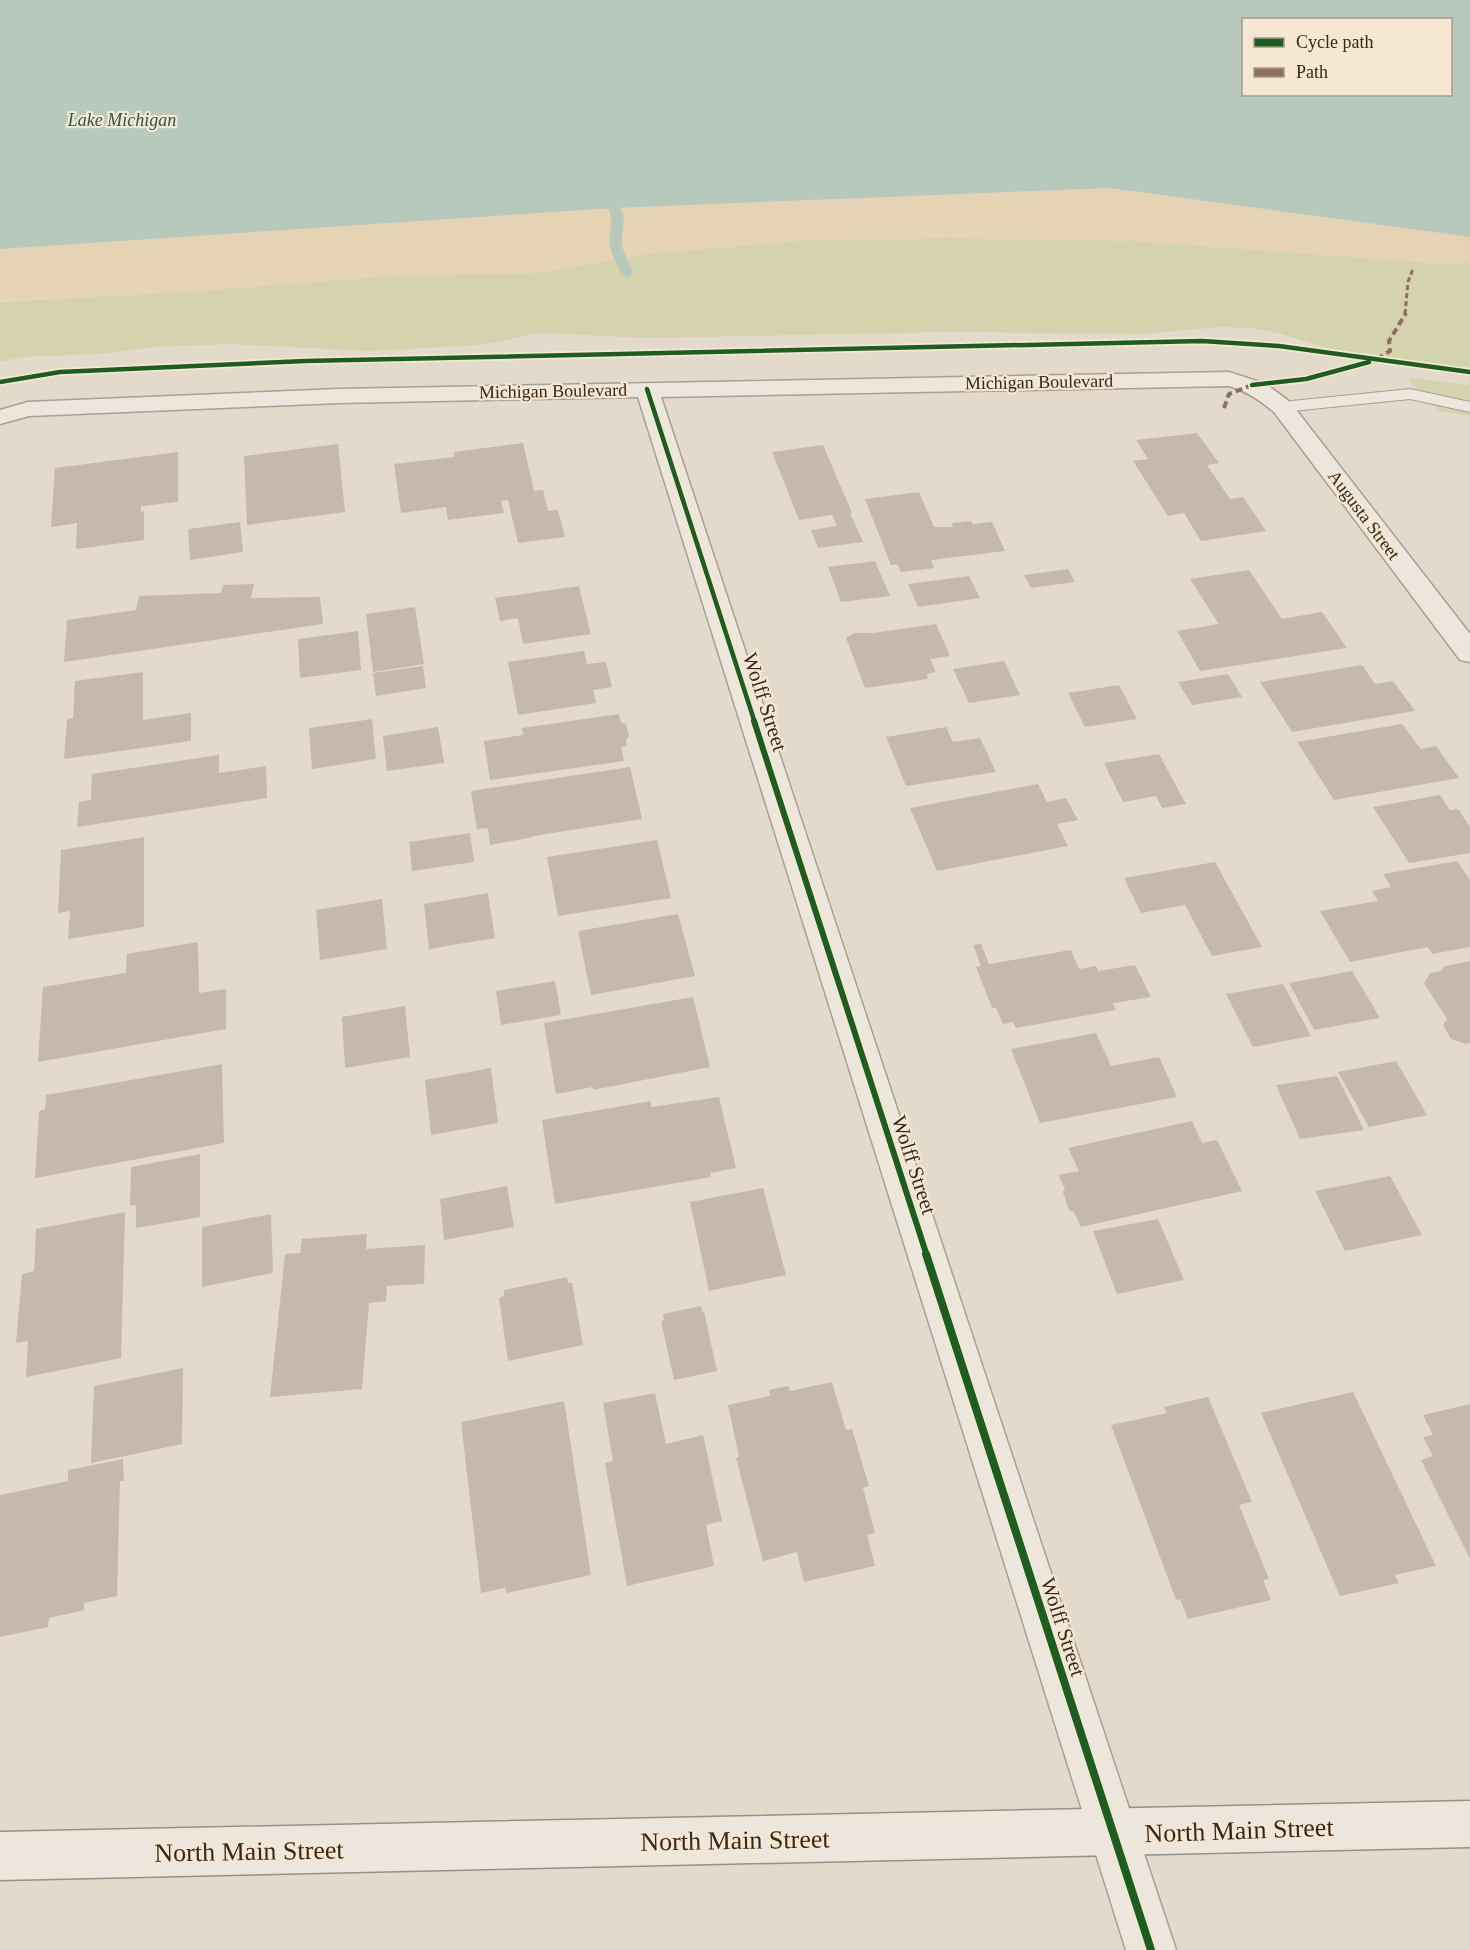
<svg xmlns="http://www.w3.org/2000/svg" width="1470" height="1950" font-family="'Times New Roman',serif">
	<rect width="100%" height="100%" fill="#e3dacc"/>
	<!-- green -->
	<g fill="#d5d2ae">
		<polygon points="951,238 1135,241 1460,265 1470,261 1470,368 1333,350 1278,333 1250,328 1221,327 1142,334 948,332 646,338 540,333 481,345 370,351 229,344 153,347 102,354 22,357 0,362 0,302 166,293 407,275 538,273 647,254 807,240"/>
		<polygon points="1414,378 1470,385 1470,416 1439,411 1407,379"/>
	</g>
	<!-- sand -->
	<polygon fill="#e6d3b3" points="1110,188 1470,237 1470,261 1460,265 1135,241 951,238 807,240 647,254 538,273 407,275 190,292 0,301 0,249 614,208"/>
	<!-- water -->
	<path fill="#b7c8bc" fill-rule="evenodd" d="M0 0H1470V237L1110 188 614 208 0 249ZM1244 20H1450V94H1244Z"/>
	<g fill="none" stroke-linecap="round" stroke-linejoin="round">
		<!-- stream -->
		<path fill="#b7c8bc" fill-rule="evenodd" d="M614 205C632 212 619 232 622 245 624 254 629 264 633 273L627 277C619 274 610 251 609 242 609 226 615 226 608 208Z"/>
	</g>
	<!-- building -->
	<g fill="#c7b8ad">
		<polygon points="1197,433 1219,463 1207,465 1230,499 1243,497 1266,531 1201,541 1184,513 1168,516 1133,461 1148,459 1136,440"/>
		<polygon points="523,443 534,491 543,490 548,511 558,510 565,537 518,543 508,500 501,501 504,513 448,520 446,507 401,513 394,464 454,457 454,452"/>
		<polygon points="338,444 345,512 247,525 244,456"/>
		<polygon points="823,445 852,513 850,513 863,542 818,548 811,530 837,526 832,515 799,520 772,452"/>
		<polygon points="178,452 178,502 141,506 141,512 144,511 144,540 76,549 77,523 51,527 55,468"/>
		<polygon points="919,492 934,527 953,527 952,523 971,521 973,524 992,522 1005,551 931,560 934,568 901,572 897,564 891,565 865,499"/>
		<polygon points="240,522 243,552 190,560 188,529"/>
		<polygon points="875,561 890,596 841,602 828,567"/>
		<polygon points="1068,569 1075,582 1031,588 1024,575"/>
		<polygon points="1249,570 1282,619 1322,612 1347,648 1200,671 1177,631 1219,624 1190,579"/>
		<polygon points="969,576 980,598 918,607 908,584"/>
		<polygon points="254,584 251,598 320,597 323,624 64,662 67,620 136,610 139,596 221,593 223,585"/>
		<polygon points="579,586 591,634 523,644 518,618 500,621 495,598"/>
		<polygon points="415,607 424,664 373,672 366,614"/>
		<polygon points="936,624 950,656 930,659 936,672 927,674 928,679 865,688 846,638 854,633 873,633"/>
		<polygon points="358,631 361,670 300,678 298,639"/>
		<polygon points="584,651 587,664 606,662 612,687 593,690 596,703 518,715 508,662"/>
		<polygon points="1004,661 1020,695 969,703 953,669"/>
		<polygon points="1362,665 1375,684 1393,681 1415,711 1292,732 1260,682"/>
		<polygon points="423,666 426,688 376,696 373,673"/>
		<polygon points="143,672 143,720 191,713 191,741 64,759 67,719 73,718 75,681"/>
		<polygon points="1228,674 1242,697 1192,705 1178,682"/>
		<polygon points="1119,685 1137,719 1085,727 1068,693"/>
		<polygon points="619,714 621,723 626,724 629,736 626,740 627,746 621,747 624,761 490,780 484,741 523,735 522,728"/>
		<polygon points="372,719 376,759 312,769 309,728"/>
		<polygon points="1402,724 1421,749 1436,746 1459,778 1334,800 1297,742"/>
		<polygon points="438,727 444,763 387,771 383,736"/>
		<polygon points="946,727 953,742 980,738 996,772 906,786 886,737"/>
		<polygon points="1159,754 1186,804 1162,808 1156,796 1123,802 1104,763"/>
		<polygon points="219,755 219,773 266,766 267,798 77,827 79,802 91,800 92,774"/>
		<polygon points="630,767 642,819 533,836 533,837 490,845 488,828 477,829 471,791"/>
		<polygon points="1038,784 1047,802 1066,798 1078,820 1057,824 1068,846 937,871 910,808"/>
		<polygon points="1440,795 1450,810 1458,809 1470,827 1470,853 1409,863 1373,807"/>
		<polygon points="470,833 474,862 412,871 409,842"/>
		<polygon points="144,837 144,927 68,939 70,911 58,913 61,850"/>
		<polygon points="657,840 671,898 558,916 547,857"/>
		<polygon points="1457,861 1470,880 1470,947 1432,954 1428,947 1350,962 1320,911 1378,901 1372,891 1391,887 1383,874"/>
		<polygon points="1215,862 1262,947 1212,956 1185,905 1141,913 1124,878"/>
		<polygon points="488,893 495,938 429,949 424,904"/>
		<polygon points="382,899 387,949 320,960 316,910"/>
		<polygon points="678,914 695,976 591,995 578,931"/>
		<polygon points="198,942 199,993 226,989 226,1029 38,1062 43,987 126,973 127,954"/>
		<polygon points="981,944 989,964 1071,950 1079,969 1096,966 1098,971 1135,965 1151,997 1113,1003 1116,1010 1016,1028 1013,1022 1003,1024 996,1008 992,1008 976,967 981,966 973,945"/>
		<polygon points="1470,961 1470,1043 1466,1044 1451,1039 1443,1025 1447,1019 1424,983 1430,973 1441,971 1445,966"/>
		<polygon points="1352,971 1380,1018 1314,1030 1289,983"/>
		<polygon points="555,981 561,1015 501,1025 496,991"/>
		<polygon points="1283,984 1311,1036 1253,1047 1226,994"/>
		<polygon points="693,997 710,1067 593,1090 593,1087 556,1094 544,1023"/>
		<polygon points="405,1006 410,1057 345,1068 342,1017"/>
		<polygon points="1096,1033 1111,1066 1159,1057 1177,1097 1040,1123 1011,1049"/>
		<polygon points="1396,1061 1427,1115 1369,1127 1338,1072"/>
		<polygon points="222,1064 224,1143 35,1178 39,1111 45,1109 46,1095"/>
		<polygon points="491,1068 498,1123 431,1135 425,1080"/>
		<polygon points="1337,1076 1364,1130 1300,1139 1276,1085"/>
		<polygon points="719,1097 736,1168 710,1173 711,1177 555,1204 542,1120 651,1101 651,1107"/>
		<polygon points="1192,1121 1202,1143 1217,1140 1242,1191 1081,1227 1074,1212 1069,1210 1063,1192 1065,1189 1058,1175 1079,1171 1068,1148"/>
		<polygon points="200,1154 200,1217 136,1228 136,1205 130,1206 131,1167"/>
		<polygon points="1390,1176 1422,1235 1345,1251 1315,1191"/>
		<polygon points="507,1186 514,1227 444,1240 440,1199"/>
		<polygon points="763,1188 786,1275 709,1291 690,1202"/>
		<polygon points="125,1212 121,1358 26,1377 28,1341 16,1343 22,1274 34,1271 36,1229"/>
		<polygon points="271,1214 273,1273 202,1287 202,1227"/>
		<polygon points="1158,1219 1184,1280 1117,1294 1093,1231"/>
		<polygon points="367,1234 366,1249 425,1245 424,1284 387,1286 386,1301 369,1303 362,1389 270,1397 285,1254 300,1253 302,1239"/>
		<polygon points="567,1277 568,1283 572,1283 583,1345 508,1361 499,1298 504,1296 504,1290"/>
		<polygon points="701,1306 702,1312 704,1312 717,1371 674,1380 661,1321 664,1320 663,1314"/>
		<polygon points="183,1368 182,1444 91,1463 94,1386"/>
		<polygon points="832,1382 846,1430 852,1429 869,1486 863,1488 875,1533 867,1535 875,1566 804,1582 797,1552 763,1561 736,1458 739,1457 728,1405 770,1396 769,1390 788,1386 790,1391"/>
		<polygon points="1353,1392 1436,1566 1395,1575 1399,1583 1340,1596 1261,1413"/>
		<polygon points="655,1393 666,1444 703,1435 722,1521 706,1525 714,1566 627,1586 605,1463 613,1461 603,1403"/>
		<polygon points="1208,1397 1252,1502 1239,1505 1269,1579 1263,1580 1271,1600 1188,1619 1180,1599 1176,1600 1111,1425 1167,1413 1164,1407"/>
		<polygon points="564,1401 591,1575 507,1593 505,1588 481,1593 461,1422"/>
		<polygon points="1470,1404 1470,1559 1421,1460 1433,1456 1423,1437 1433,1435 1423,1415"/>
		<polygon points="123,1459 124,1481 120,1481 117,1596 84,1603 84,1610 49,1618 48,1627 0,1637 0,1495 68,1481 68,1470"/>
	</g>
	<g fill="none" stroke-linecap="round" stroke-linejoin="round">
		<defs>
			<polygon id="lane" points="1410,389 1470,402 1470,412 1410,399 1282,412 1276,411 1273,407 1276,403 1282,402"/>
			<path id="street" d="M1229 372 1266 384 1290 402 1470 634V662L1460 660 1274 412C1260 400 1246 391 1229 386L661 397 1176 1950H1126L638 397 339 403 29 416 0 424V410L28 402 339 389Z"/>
			<polygon id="secondary" points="1470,1801 1470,1847 0,1880 0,1832"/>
		</defs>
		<!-- lane casing -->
		<use href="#lane" stroke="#a89f95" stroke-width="2"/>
		<!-- street casing -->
		<use href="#street" stroke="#a89f95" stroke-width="3"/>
		<!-- secondary casing -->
		<use href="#secondary" stroke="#988f85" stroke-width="3"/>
		<!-- lane -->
		<use href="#lane" fill="#ece6dd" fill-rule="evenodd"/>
		<!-- street -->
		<use href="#street" fill="#ece6dd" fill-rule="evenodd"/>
		<!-- secondary -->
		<use href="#secondary" fill="#ece6dd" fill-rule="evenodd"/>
		<!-- quiet-far1 -->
		<polyline stroke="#8d6e63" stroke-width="3" stroke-dasharray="5 3" stroke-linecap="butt" points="1405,314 1408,282 1413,269"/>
		<!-- quiet -->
		<g stroke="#8d6e63" stroke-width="4" stroke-dasharray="7 4" stroke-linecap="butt">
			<polyline points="1377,359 1390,351 1389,341 1406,313"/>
			<polyline points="1224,408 1229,394 1252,385"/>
		</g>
		<defs>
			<g id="cycleway-far2">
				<polyline points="0,382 60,372 305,361 1202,341 1279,346 1470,372"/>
				<polyline points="1252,385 1306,379 1369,362"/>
				<polyline points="647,389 755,723"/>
			</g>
			<polyline id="cycleway-far1" points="754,721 927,1256"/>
			<polyline id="cycleway" points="926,1254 1151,1950"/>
		</defs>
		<!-- cycleway-far2 casing -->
		<use href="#cycleway-far2" stroke="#f5e7d1" stroke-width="8"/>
		<!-- cycleway-far1 casing -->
		<use href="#cycleway-far1" stroke="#f5e7d1" stroke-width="10"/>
		<!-- cycleway casing -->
		<use href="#cycleway" stroke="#f5e7d1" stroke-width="11"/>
		<!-- cycleway-far2 -->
		<use href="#cycleway-far2" stroke="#1b5e20" stroke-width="4.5"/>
		<!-- cycleway-far1 -->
		<use href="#cycleway-far1" stroke="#1b5e20" stroke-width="6"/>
		<!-- cycleway -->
		<use href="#cycleway" stroke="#1b5e20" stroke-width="8"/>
	</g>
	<g text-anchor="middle" stroke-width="4.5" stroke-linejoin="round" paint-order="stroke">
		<!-- far-water labels -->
		<g font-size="18" font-style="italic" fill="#2d564f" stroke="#f5e7d1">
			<text x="122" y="126">Lake Michigan</text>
		</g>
		<!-- far-street labels -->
		<g font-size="18" fill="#37271d" stroke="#f5e7d1">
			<text transform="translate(1039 382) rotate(-1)" y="6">Michigan Boulevard</text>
			<text transform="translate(553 391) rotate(-1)" y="6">Michigan Boulevard</text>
			<text transform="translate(1364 515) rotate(53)" y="6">Augusta Street</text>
		</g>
		<!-- street labels -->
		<g font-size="21" fill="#37271d" stroke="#f5e7d1">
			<text transform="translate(765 702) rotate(72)" y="7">Wolff Street</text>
			<text transform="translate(914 1165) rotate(72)" y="7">Wolff Street</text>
			<text transform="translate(1063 1627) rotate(72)" y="7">Wolff Street</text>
		</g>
		<!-- near-street labels -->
		<g font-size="26" fill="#37271d" stroke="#f5e7d1">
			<text transform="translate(1239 1830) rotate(-2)" y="9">North Main Street</text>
			<text transform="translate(735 1840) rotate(-1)" y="9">North Main Street</text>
			<text transform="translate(249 1851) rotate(-1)" y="9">North Main Street</text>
		</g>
	</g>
	<!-- legend -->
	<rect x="1242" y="18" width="210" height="78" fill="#f5e7d1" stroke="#a99a89" stroke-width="1.5"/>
	<rect x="1254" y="38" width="30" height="9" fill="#1b5e20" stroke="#a99a89" stroke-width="1.5"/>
	<text x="1296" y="48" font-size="18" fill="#37271d">Cycle path</text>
	<rect x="1254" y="68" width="30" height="9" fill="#8d6e63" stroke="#a99a89" stroke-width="1.5"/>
	<text x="1296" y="78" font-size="18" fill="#37271d">Path</text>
</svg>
